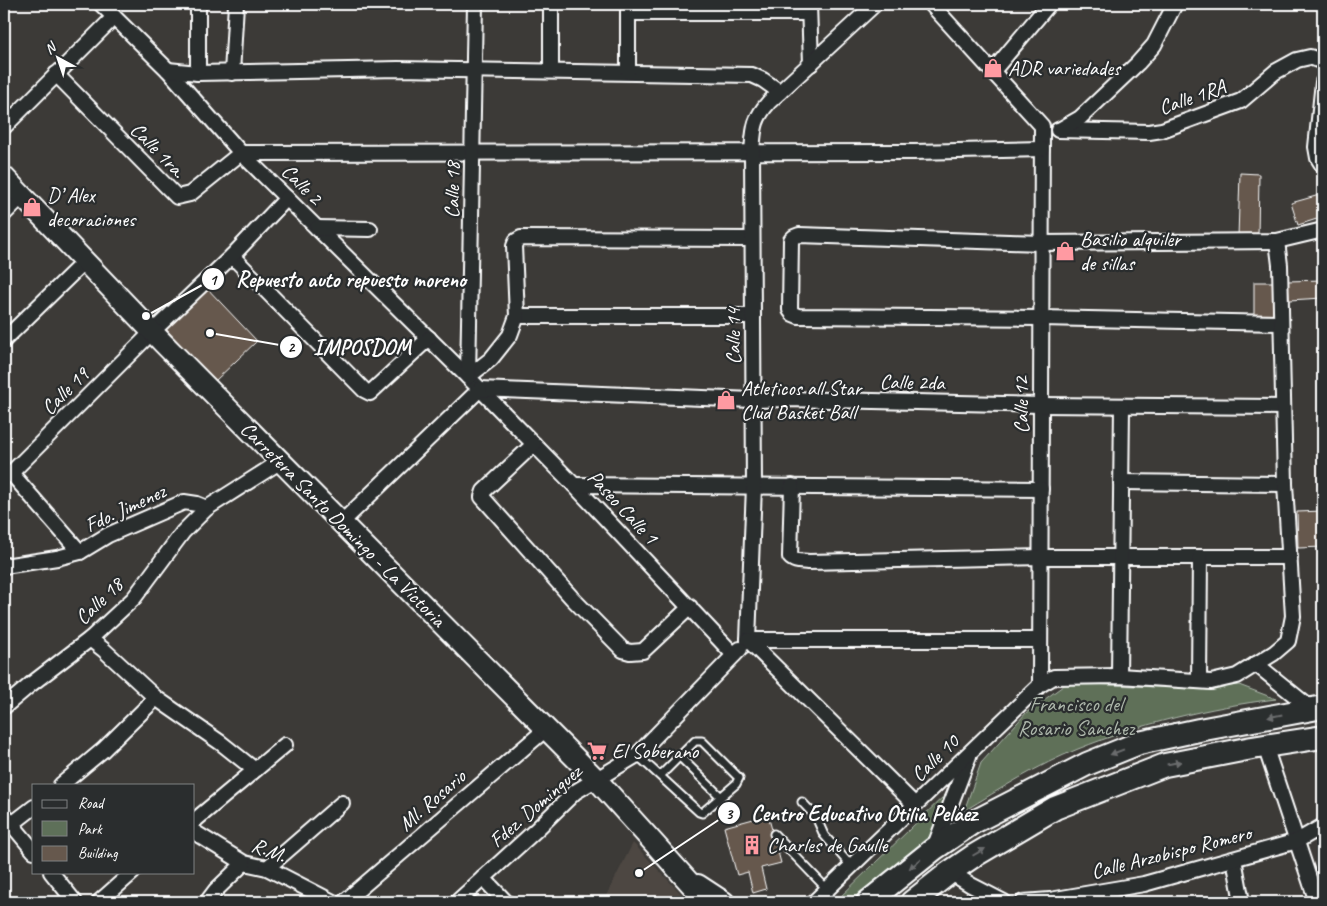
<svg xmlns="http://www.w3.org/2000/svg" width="1327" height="906" font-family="Caveat,sans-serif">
	<rect width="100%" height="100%" fill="#3c3a37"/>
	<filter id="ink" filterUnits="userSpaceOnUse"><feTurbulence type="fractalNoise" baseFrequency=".02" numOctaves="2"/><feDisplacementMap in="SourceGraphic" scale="10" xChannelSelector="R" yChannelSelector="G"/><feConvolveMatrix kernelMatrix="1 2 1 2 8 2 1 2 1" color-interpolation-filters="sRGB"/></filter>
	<g filter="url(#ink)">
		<!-- built -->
		<polygon fill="#4d4742" points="633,843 689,902 603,902"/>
		<!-- green -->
		<g fill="#5e7059" stroke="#aeb8ac">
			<path d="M1067 683 1201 689 1239 685 1276 699C1209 707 1140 724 1078 749 1038 765 1000 789 964 811L981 763 1026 713Z"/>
			<polygon points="950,790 932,835 849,902 835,902"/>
		</g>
		<!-- building -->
		<g fill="#66584d" stroke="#fff">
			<polygon points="1240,173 1259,174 1258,237 1238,237"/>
			<polygon points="1323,194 1323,217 1298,225 1291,203"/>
			<polygon points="1323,280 1323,298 1289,300 1288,281"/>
			<rect x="1254" y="282" width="19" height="37"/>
			<polygon points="204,285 257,341 215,381 162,325"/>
			<polygon points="1323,511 1323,547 1298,548 1297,512"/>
			<polygon points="768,815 781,863 761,868 766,889 753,893 748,872 737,875 724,827"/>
		</g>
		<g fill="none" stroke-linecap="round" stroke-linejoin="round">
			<defs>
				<g id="service">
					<polyline points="637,755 699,812 702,813 736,784 739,778 702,741 695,741 660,776"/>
					<polyline points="679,756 721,797"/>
					<polyline points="802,802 816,817 824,835 851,866"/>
					<polyline points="774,834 827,889"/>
				</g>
				<g id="minor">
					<polyline points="101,4 168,70 241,153 480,389 574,485 734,655"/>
					<polyline points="809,4 811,64"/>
					<polyline points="931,4 1042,126 1040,685"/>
					<polyline points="628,13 809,13"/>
					<polyline points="168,70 198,73 398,69 752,75 763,80 780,92"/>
					<polyline points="551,71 551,4"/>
					<polyline points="993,71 1049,4"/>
					<polyline points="628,72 628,4"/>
					<polyline points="198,73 198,4"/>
					<polyline points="232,73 236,4"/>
					<polyline points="56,74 177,197 190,194 241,153 914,152 1042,149"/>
					<polyline points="1323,82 1316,147 1318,158 1323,166"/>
					<polyline points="4,127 114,17"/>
					<polyline points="1058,130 1149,132 1162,130 1241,101 1275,72 1297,60 1310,57 1323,62"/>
					<polyline points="1059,130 1080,118 1138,63 1154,45 1175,4"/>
					<polyline points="4,214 22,196"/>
					<polyline points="317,228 370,229"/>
					<polyline points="232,256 364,390 370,393 429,338"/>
					<polyline points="517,316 753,316"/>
					<polyline points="1281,323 1041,318 798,316 793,314 790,310 791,240 794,237 799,235 1042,243 1277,241 1323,230"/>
					<polyline points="4,340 85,261"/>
					<polyline points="468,377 491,359 510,335 517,316 514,246 516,241 521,238 752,239"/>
					<polyline points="468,377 475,4"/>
					<polyline points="480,389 753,400 787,399 1041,405 1283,407"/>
					<polyline points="534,444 484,491 482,497 572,598 623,650 630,652 643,651 690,607"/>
					<polyline points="11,473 80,552"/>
					<polyline points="4,476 11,473 152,332 232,256 287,198"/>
					<polyline points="1121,482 1285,484"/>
					<polyline points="574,485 1041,489"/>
					<path d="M792 486 790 557C794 562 802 561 808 562L1041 557H1290"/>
					<polyline points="342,522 480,389"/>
					<polyline points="4,566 57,558 80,552 108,535 184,502 197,504 207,508 281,461"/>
					<polyline points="90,639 104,650 156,698 221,743 255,770"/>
					<path d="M748 640 754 486 752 152C754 129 753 120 769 102L875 4"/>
					<polyline points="748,640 1040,640"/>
					<polyline points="748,640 915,805"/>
					<polyline points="1256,664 1314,711"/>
					<polyline points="1119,676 1122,406"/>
					<polyline points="1199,681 1200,557"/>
					<polyline points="4,707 30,685 90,639 134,598 183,532 207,508"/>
					<polyline points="1265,746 1317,902"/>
					<polyline points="61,785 103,750 156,698"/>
					<polyline points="4,815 34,851"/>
					<polyline points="194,821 285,745"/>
					<polyline points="12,824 34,807"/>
					<polyline points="194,832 244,863 267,868 333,902"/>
					<polyline points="934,848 969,756"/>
					<polyline points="1234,859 1242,902"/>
					<polyline points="267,868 342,803"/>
					<polyline points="51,872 75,902"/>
					<polyline points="950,872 971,885 1004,902"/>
					<polyline points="483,878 506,902"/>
					<polyline points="99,902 133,872"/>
					<polyline points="207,902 216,890 244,863"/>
					<polyline points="344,902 546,729"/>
					<polyline points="457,902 536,830 575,792 637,755 740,649"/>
					<polyline points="814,902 1040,685 1054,677 1119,676 1211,682 1237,676 1274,653 1288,641 1293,616 1285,484 1280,265 1277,241"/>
					<polyline points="1023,902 1050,900 1144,884 1297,841 1323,826"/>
				</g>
				<g id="secondary">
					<polyline points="4,177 163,343 596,779 707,902"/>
					<polyline points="698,885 724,902"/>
				</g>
				<g id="primary">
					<polyline points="868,902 934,849 972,823 1087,764 1139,743 1199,730 1323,707"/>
					<polyline points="912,902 950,872 972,857 1055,808 1165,765 1252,748 1323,737"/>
				</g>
			</defs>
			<!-- service casing -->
			<use href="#service" stroke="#fff" stroke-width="11"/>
			<!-- minor casing -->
			<use href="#minor" stroke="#fff" stroke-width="18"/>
			<!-- secondary casing -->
			<use href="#secondary" stroke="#fff" stroke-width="24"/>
			<!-- primary casing -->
			<use href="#primary" stroke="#fff" stroke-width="26"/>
			<!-- service -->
			<use href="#service" stroke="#2a2d2e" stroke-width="7"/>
			<!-- minor -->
			<use href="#minor" stroke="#2a2d2e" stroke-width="14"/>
			<!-- secondary -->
			<use href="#secondary" stroke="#2a2d2e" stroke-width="20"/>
			<!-- primary -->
			<use href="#primary" stroke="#2a2d2e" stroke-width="22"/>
		</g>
		<!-- one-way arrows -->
		<defs><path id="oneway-solid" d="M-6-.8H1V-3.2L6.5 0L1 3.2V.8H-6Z" transform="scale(1.25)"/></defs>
		<g fill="#6a6c6d">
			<use href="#oneway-solid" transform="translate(1275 716) rotate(168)"/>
			<use href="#oneway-solid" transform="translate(1117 752) rotate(159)"/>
			<use href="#oneway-solid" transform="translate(1174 763) rotate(-11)"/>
			<use href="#oneway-solid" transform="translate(979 852) rotate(-30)"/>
			<use href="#oneway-solid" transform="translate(915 864) rotate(141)"/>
		</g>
	</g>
	<!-- icons -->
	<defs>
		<symbol id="shop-bare" viewBox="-9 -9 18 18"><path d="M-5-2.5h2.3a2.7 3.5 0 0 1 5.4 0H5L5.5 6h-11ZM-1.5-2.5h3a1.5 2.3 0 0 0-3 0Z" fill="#ff9aa2" stroke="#2a2d2e" stroke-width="2.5" paint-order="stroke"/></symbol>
		<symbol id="supermarket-bare" viewBox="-9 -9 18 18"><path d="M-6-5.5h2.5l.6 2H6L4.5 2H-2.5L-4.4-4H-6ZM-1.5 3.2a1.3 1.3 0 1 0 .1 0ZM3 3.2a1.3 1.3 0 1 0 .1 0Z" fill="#ff9aa2" stroke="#2a2d2e" stroke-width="2.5" paint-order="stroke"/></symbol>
		<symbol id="building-bare" viewBox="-9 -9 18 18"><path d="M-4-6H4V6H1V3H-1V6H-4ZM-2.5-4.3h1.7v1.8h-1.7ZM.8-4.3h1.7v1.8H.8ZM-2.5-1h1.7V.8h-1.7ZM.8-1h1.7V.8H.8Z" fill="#ff9aa2" stroke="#2a2d2e" stroke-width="2.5" paint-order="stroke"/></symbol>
	</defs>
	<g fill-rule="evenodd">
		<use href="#shop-bare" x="979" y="54" width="28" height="28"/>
		<use href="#shop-bare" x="18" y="193" width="28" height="28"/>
		<use href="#shop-bare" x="1051" y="237" width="28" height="28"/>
		<use href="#shop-bare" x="712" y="386" width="28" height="28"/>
		<use href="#supermarket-bare" x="583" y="737" width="28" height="28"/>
		<use href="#building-bare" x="738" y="831" width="28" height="28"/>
	</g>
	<g text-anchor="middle" stroke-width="4.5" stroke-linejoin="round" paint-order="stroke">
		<!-- poi labels -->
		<g font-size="21" fill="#fff" stroke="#2a2d2e" text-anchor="start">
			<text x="1008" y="75">ADR variedades</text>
			<text x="47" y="202">D’ Alex<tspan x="47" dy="24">decoraciones</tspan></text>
			<text x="1080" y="246">Basilio alquiler<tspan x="1080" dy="24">de sillas</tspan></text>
			<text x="741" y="395">Atleticos all Star<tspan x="741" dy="24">Clud Basket Ball</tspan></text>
			<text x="612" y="758">El Soberano</text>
			<text x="767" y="852">Charles de Gaulle</text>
		</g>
		<!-- street labels -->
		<g font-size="21" fill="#fff" stroke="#2a2d2e">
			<text transform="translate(1192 97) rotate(-19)" y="7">Calle 1RA</text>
			<text transform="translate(158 150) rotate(45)" y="7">Calle 1ra.</text>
			<text transform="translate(302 184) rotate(45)" y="7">Calle 2</text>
			<text transform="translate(452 190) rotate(-89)" y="7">Calle 18</text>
			<text transform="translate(733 336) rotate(-90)" y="7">Calle 14</text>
			<text transform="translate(912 382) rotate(1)" y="7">Calle 2da</text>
			<text transform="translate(65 391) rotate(-45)" y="7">Calle 19</text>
			<text transform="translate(1021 405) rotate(-90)" y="7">Calle 12</text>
			<text transform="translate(623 507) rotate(47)" y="7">Paseo Calle 1</text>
			<text transform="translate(125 508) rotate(-25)" y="7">Fdo. Jimenez</text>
			<text transform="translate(343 524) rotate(45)" y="7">Carretera Santo Domingo - La Victoria</text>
			<text transform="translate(99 601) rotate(-44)" y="7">Calle 18</text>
			<text transform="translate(935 758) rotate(-44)" y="7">Calle 10</text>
			<text transform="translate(432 800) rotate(-41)" y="7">Ml. Rosario</text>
			<text transform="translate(535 806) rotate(-41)" y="7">Fdez. Dominguez</text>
			<text transform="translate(269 850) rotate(21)" y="7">R.M.</text>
			<text transform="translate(1171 852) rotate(-14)" y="7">Calle Arzobispo Romero</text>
		</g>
		<!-- park labels -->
		<g font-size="21" fill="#aeb8ac" stroke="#2a2d2e">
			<text x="1076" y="711">Francisco del<tspan x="1076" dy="24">Rosario Sanchez</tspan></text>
		</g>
	</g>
	<!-- callouts -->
	<path fill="none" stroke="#fff" stroke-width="2" d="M146 316L213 279M210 333L291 347M639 873L729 813"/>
	<g fill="#fff" stroke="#2a2d2e" stroke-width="2">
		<circle cx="146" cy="316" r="5"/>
		<circle cx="210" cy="333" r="5"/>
		<circle cx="639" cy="873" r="5"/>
		<circle cx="213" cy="279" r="12"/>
		<circle cx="291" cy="347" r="12"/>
		<circle cx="729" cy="813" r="12"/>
	</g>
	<g font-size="15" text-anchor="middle" font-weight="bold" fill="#111">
		<text x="213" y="285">1</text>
		<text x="291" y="352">2</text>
		<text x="729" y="819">3</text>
	</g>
	<g font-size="22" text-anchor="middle" font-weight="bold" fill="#fff" stroke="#2a2d2e" stroke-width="4.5" stroke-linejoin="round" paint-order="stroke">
		<text x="351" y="287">Repuesto auto repuesto moreno</text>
		<text x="362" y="355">IMPOSDOM</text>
		<text x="864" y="821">Centro Educativo Otilia Peláez</text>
	</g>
	<!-- margin -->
	<rect width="1327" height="906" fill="none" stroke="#2a2d2e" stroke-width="20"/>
	<rect x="10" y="10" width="1307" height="886" fill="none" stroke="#fff" stroke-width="2" filter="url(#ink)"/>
	<!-- legend -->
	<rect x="32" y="784" width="162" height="90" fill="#2a2d2e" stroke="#7f8182"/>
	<rect x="42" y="800" width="25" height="8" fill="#2a2d2e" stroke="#7f8182"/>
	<text x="78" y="808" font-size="15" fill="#ffffff">Road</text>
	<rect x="42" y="821" width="25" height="15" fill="#5e7059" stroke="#7f8182"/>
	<text x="78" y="834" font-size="15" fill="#ffffff">Park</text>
	<rect x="42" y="846" width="25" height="15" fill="#66584d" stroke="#7f8182"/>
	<text x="78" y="858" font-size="15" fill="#ffffff">Building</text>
	<!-- north arrow -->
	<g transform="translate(58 58) rotate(320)" stroke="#2a2d2e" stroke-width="4" paint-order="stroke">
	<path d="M0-4L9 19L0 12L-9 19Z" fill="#ffffff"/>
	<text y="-8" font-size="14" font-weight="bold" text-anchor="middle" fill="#ffffff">N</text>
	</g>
</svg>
